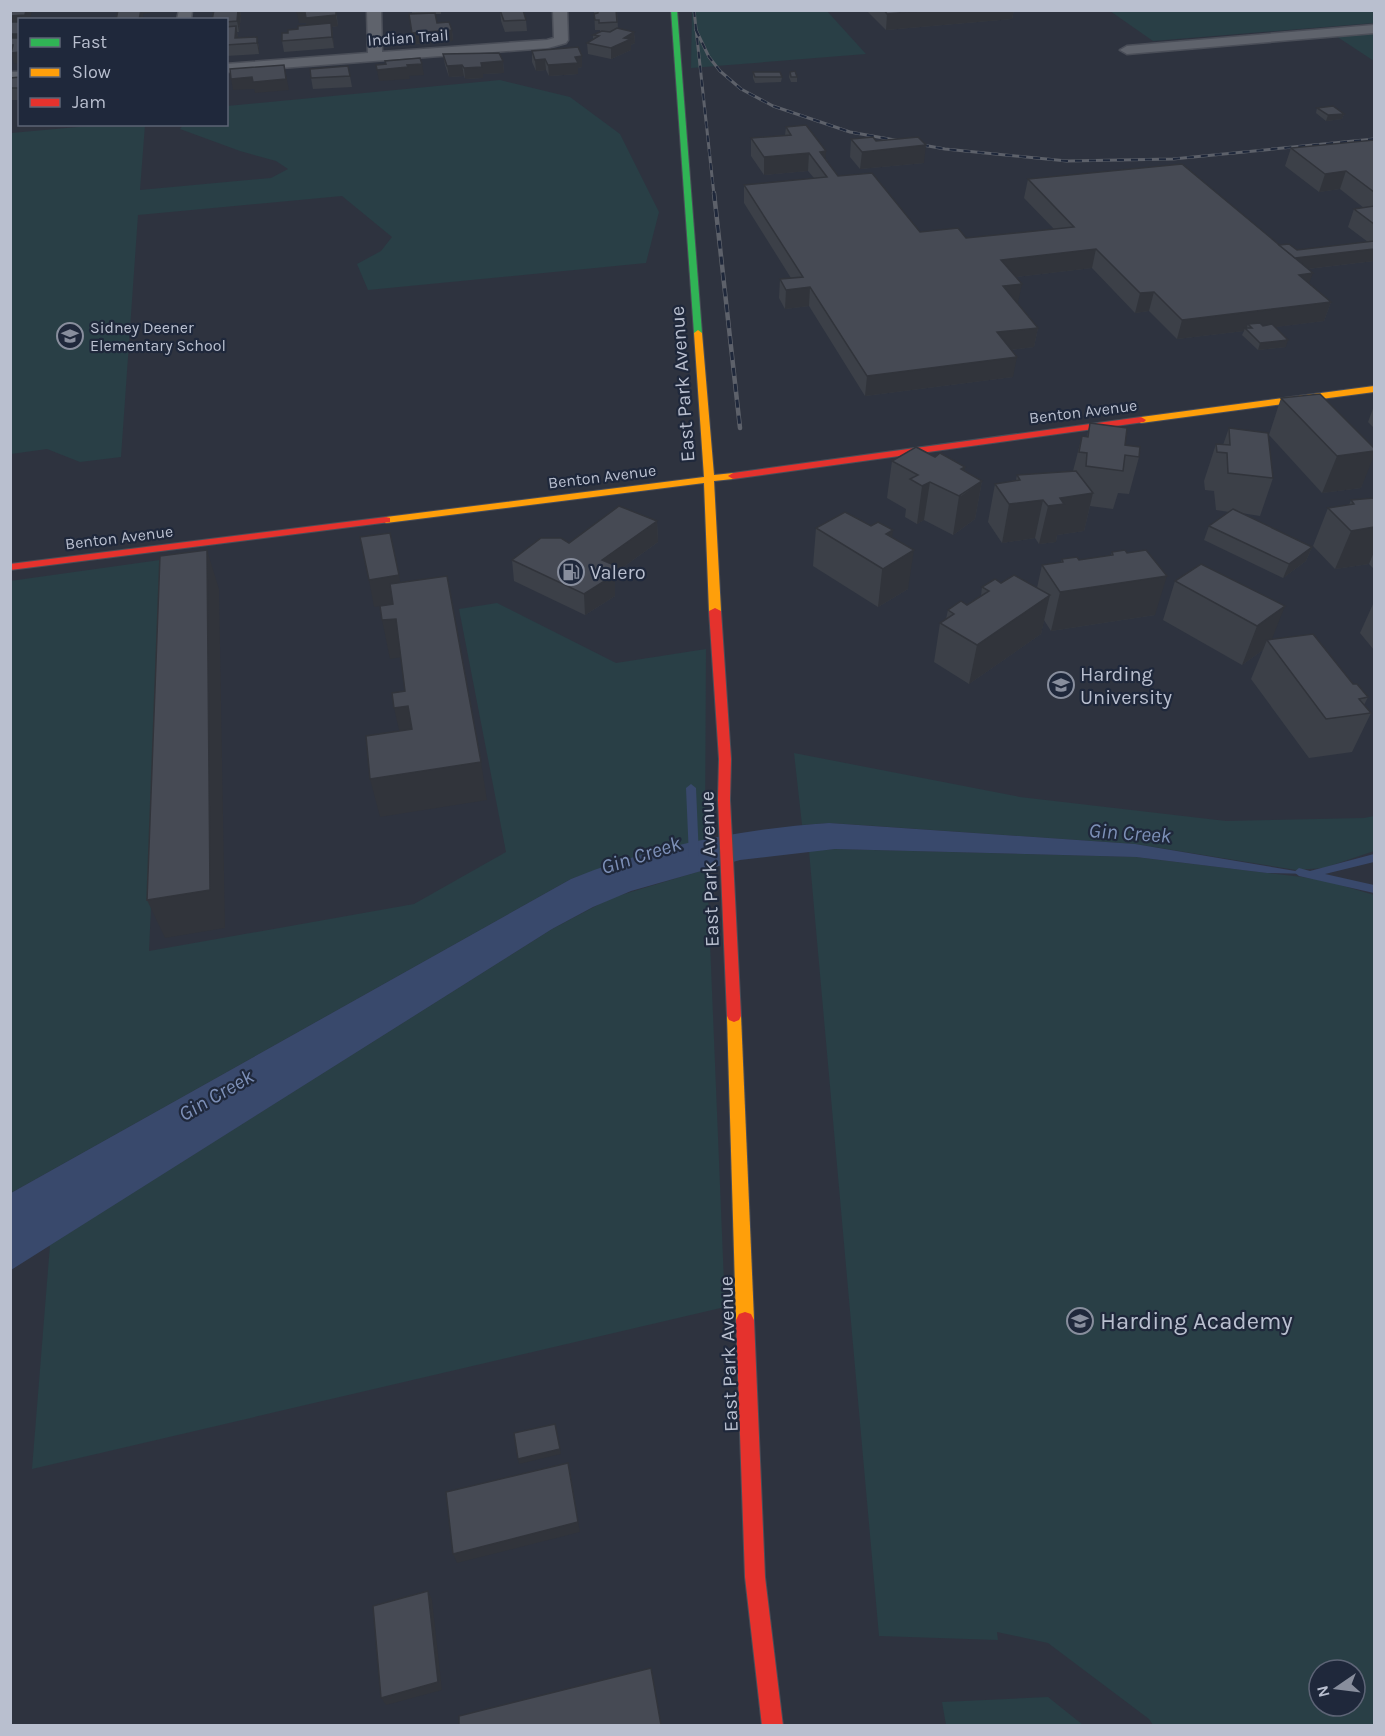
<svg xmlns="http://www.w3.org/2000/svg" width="1385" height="1736" font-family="Karla,sans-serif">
	<rect width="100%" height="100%" fill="#2e333f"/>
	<!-- green -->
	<g fill="#293f46" fill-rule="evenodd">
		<polygon points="1374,10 1374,23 1153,41 1110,11"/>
		<polygon points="692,11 827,11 866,54 691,68"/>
		<polygon points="1374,33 1374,61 1336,36"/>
		<polygon points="500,80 570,97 620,134 659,212 646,263 368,290 357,264 381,251 392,237 342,196 138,215 121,457 80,462 47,449 11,454 11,133 100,125 145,125 140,190 271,178 288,169 276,161 240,151 180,129 183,125 226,124 227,106"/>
		<polygon points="167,559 149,951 414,904 506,852 459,609 497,603 616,663 706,649 705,840 616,863 571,879 11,1193 10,581"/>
		<polygon points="794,753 1020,797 1226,821 1364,818 1374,816 1374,851 1324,868 1296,870 1135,844 861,825 829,823 802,825"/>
		<path d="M835 849 1136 857 1302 877 1327 881 1374 895V1725H1153L1149 1719 1048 1643 997 1632 998 1640 879 1636 809 851ZM1319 1670H1355V1706H1319Z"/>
		<polygon points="707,869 725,1307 32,1469 50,1245 552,929 611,898"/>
		<polygon points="1048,1697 1083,1725 946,1725 942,1702"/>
	</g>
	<!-- water -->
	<path fill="#39496c" d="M829 823 1135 844 1313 874 1267 873 1136 857 835 849 740 860 631 891 593 907 552 929 11 1270V1193L571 879C652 846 742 829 829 823Z"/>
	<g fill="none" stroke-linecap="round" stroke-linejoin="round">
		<!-- stream -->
		<g fill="#39496c" fill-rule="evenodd">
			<polygon points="691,784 696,788 699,857 694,861 689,857 686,788"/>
			<polygon points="1374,854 1374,862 1325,874 1374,885 1374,893 1299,876 1294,872 1299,868 1310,871"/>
		</g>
		<defs>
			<g id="street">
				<polygon points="179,10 192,10 191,20 177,20"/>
				<polygon points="367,10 381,10 382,52 547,40 554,38 553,10 567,10 568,40 566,43 548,48 226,72 226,64 368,53"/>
				<polygon points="1374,25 1374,33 1127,54 1120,50 1127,46"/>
				<rect x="10" y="72" width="10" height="8"/>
			</g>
			<polygon id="fast" points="671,10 677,10 702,333 698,336 694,333"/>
			<g id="slow">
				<polygon points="698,330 702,333 714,475 733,473 738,476 733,479 714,481 721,611 719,613 711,613 709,611 704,483 386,523 381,520 386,517 704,477 694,333"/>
				<polygon points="1374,386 1374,392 1141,423 1136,420 1141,417"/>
				<polygon points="734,1010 739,1012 741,1016 754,1320 751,1326 745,1328 739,1326 736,1320 727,1016 729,1012"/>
			</g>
			<g id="jam">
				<polygon points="1141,417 1146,420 1144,422 733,479 728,476 733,473"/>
				<polygon points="386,517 390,518 390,522 10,570 10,564"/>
				<polygon points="715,608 721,611 731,759 730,800 741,1016 739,1020 734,1022 729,1020 727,1016 718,800 719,759 709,611"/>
				<polygon points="745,1312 751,1314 754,1320 765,1577 783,1726 762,1726 745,1577 736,1320 739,1314"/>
			</g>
		</defs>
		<!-- street casing -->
		<use href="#street" stroke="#4a4e58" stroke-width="3"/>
		<!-- fast casing -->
		<use href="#fast" stroke="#4a4e58" stroke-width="2"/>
		<!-- slow casing -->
		<use href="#slow" stroke="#4a4e58" stroke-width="2"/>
		<!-- jam casing -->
		<use href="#jam" stroke="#4a4e58" stroke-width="2"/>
		<!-- street -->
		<use href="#street" fill="#5f636c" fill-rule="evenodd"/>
		<!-- fast -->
		<use href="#fast" fill="#30b455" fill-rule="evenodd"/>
		<!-- slow -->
		<use href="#slow" fill="#ff9f0a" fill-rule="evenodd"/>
		<!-- jam -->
		<use href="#jam" fill="#e5322d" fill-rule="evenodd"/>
		<defs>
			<g id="rail-far1">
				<polyline points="694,10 714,195"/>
				<polyline points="696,30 709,57 720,71 741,89 773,106 850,132 945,149 1067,161 1173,159 1374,139"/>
			</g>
			<polyline id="rail" points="714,193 740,428"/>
		</defs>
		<!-- rail-far1 casing -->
		<use href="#rail-far1" stroke="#5d616a" stroke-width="3"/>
		<!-- rail casing -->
		<use href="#rail" stroke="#5d616a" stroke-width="4.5"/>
		<!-- rail-far1 -->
		<use href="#rail-far1" stroke="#1f283b" stroke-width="2" stroke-dasharray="7" stroke-linecap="butt"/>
		<!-- rail -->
		<use href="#rail" stroke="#1f283b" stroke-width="3" stroke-dasharray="8" stroke-linecap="butt"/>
	</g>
	<!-- wall -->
	<g fill="#3c4048">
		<polygon points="214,10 242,10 240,11 241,16 239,32 237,32 238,38 257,37 259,48 259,54 226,56 226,20"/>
		<polygon points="336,10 338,26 332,27 334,48 284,52 282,41 288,33 307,25 306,23 299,23"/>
		<polygon points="412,10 441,10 441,14 435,14 437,23 452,30 453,41 414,44 409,14 412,14"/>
		<polygon points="500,10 526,20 527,31 505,32 501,21"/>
		<polygon points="594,10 617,10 618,29 634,32 635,43 631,45 631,50 611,59 588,54 587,43 593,39 593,35 600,32 600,30 595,30"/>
		<polygon points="866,10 1014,10 1012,19 886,30"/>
		<polygon points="532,51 582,67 578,68 578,74 549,76 546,70 536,71 532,62"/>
		<polygon points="443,54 503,61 504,73 483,74 483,78 465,79 464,76 449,77 445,65"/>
		<polygon points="348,66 352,87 313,89 311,78"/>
		<polygon points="753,72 782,77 781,82 755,83 753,78"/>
		<polygon points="790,72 797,77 797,82 791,82 789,77"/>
		<polygon points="20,77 20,100 11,100 10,78"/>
		<polygon points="1317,108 1344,114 1342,119 1326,121 1316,113"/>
		<polygon points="786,127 826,159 838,176 920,232 966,238 1054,229 1024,198 1028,179 1297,250 1368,242 1348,227 1354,209 1364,208 1340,189 1319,192 1285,166 1291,148 1374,140 1374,261 1308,269 1309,284 1331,302 1324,321 1275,327 1286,347 1258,350 1242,335 1244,331 1177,339 1149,311 1135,313 1092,268 1016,277 1018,303 1017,303 1038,328 1034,347 1011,350 1013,377 865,396 809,306 785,309 779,298 780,279 791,278 744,203 744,185 814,178 808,171 764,175 751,156 751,138 785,135"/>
		<polygon points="851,139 876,141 924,163 860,169 850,157"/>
		<polygon points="1281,398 1374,448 1361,488 1322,493 1269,435"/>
		<polygon points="1374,406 1374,428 1368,422"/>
		<polygon points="1090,423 1125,445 1139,457 1129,494 1118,493 1113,509 1090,506 1084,531 1057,535 1056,542 1039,544 1035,538 1002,543 988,522 995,484 1016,480 1017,475 1073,471 1082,436 1087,436"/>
		<polygon points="1229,428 1273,478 1260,516 1241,513 1312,547 1306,561 1283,578 1204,540 1209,526 1229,512 1216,510 1214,491 1205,490 1204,481 1216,444 1223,445"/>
		<polygon points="892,461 965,472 982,481 975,519 953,535 924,520 917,524 905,517 906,509 887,498"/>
		<polygon points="1374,498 1374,569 1369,564 1335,569 1313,546 1328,508 1349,505 1351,500"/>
		<polygon points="657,521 658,542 615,573 615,596 585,615 514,581 512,560 569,543"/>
		<polygon points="871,526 892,538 908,589 878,607 813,566 816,528"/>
		<polygon points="1112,552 1155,615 1051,631 1044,620 1041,634 969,684 934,662 940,623 946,619 948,610 967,605 981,596 982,587 1001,583 1037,588 1042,565 1061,562 1062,559 1079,560 1111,555"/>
		<polygon points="1201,564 1272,639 1353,684 1368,697 1364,705 1371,713 1352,752 1309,758 1251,679 1263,650 1242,665 1163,620 1175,581"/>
		<polygon points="1374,602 1374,650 1360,633"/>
	</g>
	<!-- shaded-wall -->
	<g fill="#31343b">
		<polygon points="26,10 32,10 30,20 20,20 20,26 10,27 10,16"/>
		<polygon points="117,10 150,10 150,13 143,14 144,20 139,20 118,15"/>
		<polygon points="238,10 240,10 241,16 239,32 237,21"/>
		<polygon points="930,10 1014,10 1012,19 886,30 887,14"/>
		<polygon points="305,12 336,15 338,26 332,27 334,48 332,37 307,28 306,23 299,23 297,13"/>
		<polygon points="236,26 238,37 238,44 235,38"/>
		<polygon points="452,30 453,41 414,44 412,33"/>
		<polygon points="634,32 635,43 631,45 631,50 611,59 611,48 624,38"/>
		<polygon points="10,34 20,34 20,63 14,64 12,56 10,57"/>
		<polygon points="257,37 259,48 259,54 257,43"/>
		<polygon points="582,56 582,67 578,68 578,74 549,76 548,65 575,57"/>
		<polygon points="545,59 546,70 536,71 535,60"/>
		<polygon points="503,61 504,73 483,74 483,78 465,79 464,68 481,63"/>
		<polygon points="422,64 424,75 409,76 410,79 379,81 377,70 407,65"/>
		<polygon points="284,65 289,90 255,93 254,89 233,90 231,79"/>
		<polygon points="462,65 464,76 449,77 447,66"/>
		<polygon points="1344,114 1342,119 1326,121 1328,115"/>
		<polygon points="926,145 924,163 860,169 862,152"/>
		<polygon points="826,151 825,169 820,152"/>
		<polygon points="809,153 808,171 764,175 764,157"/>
		<polygon points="1346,171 1340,189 1319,192 1325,174"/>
		<polygon points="1096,249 1092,268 998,279 1001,260"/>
		<polygon points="1374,249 1374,261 1282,272 1286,259"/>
		<polygon points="1313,273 1306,292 1299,275"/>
		<polygon points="1022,284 1018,303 999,305 1003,286"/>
		<polygon points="810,287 809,306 785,309 786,290"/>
		<polygon points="1154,292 1149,311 1135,313 1140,293"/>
		<polygon points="1331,302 1324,321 1251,330 1252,328 1248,324 1246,330 1245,328 1244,331 1177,339 1182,320"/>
		<polygon points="1038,328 1034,347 994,352 997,332"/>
		<polygon points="1288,340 1286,347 1258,350 1260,343"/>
		<polygon points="1017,357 1013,377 865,396 867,376"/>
		<polygon points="1374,451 1374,456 1361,488 1322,493 1337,456"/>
		<polygon points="965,467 961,496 982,481 975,519 953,535 959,496 961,469"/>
		<polygon points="930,482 924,520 917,524 922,486"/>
		<polygon points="1093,493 1084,531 1057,535 1056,542 1039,544 1048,506 1060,498"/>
		<polygon points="1043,500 1035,538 1002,543 1009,504"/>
		<polygon points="657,521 658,542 615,573 615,596 585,615 584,594 602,560"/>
		<polygon points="1374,527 1374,552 1369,564 1335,569 1351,531"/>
		<polygon points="893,530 889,565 914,550 908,589 878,607 886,534"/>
		<polygon points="1312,547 1306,561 1283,578 1289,564"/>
		<polygon points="207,550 219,589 225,928 165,938 147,900"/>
		<polygon points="399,575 405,602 374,607 369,580"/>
		<polygon points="1167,576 1155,615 1051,631 1060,592"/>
		<polygon points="1050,595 1041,634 969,684 977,645"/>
		<polygon points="1285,606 1270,644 1267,640 1263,650 1242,665 1257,626"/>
		<polygon points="396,619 403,657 390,659 382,620"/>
		<polygon points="408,706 416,745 403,747 394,708"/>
		<polygon points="481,762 487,800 380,817 370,779"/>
		<polygon points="555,1424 561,1454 519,1464 518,1459"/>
		<polygon points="568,1463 580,1532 457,1563 453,1554"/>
		<polygon points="428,1591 432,1600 442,1690 386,1705 381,1698"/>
	</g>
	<!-- building -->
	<g fill="#464a54" stroke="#31343b" stroke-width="1.5">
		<polygon points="10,10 26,10 25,15 10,16"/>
		<polygon points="118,10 141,10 139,20 116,20"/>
		<polygon points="214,10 238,10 237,21 226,22 226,20 212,20"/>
		<polygon points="297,10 336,10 336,15 306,18 305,12 297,13"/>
		<polygon points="500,10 523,10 526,20 504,21"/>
		<polygon points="598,10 616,10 617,22 599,23 599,20 595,20 594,14 598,13"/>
		<polygon points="884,10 930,10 887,14"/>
		<polygon points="435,13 437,23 449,22 452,30 412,33 409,14"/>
		<rect x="10" y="22" width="10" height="12"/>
		<polygon points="331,23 332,37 282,41 282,33 288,33 288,30 298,29 298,26"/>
		<polygon points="236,26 235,38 257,37 257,43 226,45 226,27"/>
		<polygon points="617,28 634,32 624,38 631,39 611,48 587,43 599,36 593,35 602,31 610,32"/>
		<polygon points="10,38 20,38 20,52 11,53 13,45 10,45"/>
		<polygon points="578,47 582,56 575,57 578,63 548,65 545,59 535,60 532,51"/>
		<polygon points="499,53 503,61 481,63 482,67 464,68 462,65 447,66 443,54"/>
		<polygon points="420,58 422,64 407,65 408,67 377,70 376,65 386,64 385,61"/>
		<polygon points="284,65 286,79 253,82 252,77 231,79 230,69"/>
		<polygon points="348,66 350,76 311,78 310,69"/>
		<polygon points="795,71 797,77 791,77 790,72"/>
		<polygon points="753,72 780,72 782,77 755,77"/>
		<polygon points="20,77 20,88 10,88 10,78"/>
		<polygon points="1333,106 1344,114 1328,115 1317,108"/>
		<polygon points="806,125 826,151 820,152 838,176 872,173 920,232 958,228 966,238 1074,227 1028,179 1182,164 1313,273 1299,275 1331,302 1182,320 1154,292 1140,293 1096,249 1001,260 1022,284 1003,286 1038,328 997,332 1017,357 867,376 810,287 786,290 780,279 803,277 744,185 827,177 809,153 764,157 751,138 791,135 786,127"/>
		<polygon points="873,137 876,141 918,137 926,145 862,152 851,139"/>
		<polygon points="1374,140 1374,192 1346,171 1325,174 1291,148"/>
		<polygon points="1374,206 1374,224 1354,209"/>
		<polygon points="1374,241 1374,249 1295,258 1279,245 1289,244 1297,250"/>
		<polygon points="1260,323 1263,326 1272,324 1288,340 1260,343 1245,328 1252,328 1248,324"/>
		<polygon points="1320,394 1374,448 1374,451 1337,456 1281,398"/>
		<polygon points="1090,423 1127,428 1125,445 1140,447 1139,457 1125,455 1123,471 1086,466 1087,453 1079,452 1082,436 1088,437"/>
		<polygon points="1229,428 1268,433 1273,478 1228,473 1227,453 1217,452 1216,444 1230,445"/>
		<polygon points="916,447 935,457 940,453 965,467 961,469 982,481 959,496 930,482 922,486 910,479 918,475 892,461"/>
		<polygon points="1076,471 1093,493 1060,498 1064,504 1048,506 1043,500 1009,504 995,484 1020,480 1017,475"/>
		<polygon points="1374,498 1374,527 1351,531 1328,508 1354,504 1351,500"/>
		<polygon points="619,506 657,521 602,560 614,565 614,575 584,594 512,560 541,538 561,538 569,543"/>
		<polygon points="1233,509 1312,547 1289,564 1209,526"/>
		<polygon points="845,512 871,526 878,522 893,530 886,534 914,550 883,569 816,528"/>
		<polygon points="390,533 399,575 369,580 360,537"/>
		<polygon points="207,550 210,890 147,900 160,556"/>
		<polygon points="1125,550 1127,553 1146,550 1167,576 1060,592 1042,565 1063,562 1062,559 1077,557 1079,560 1113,555 1112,552"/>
		<polygon points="1201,564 1285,606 1257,626 1175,581"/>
		<polygon points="1014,575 1050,595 977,645 940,623 954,614 948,610 961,601 967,605 989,591 982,587 995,579 1001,583"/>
		<polygon points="447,576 481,762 370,779 366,736 412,729 408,706 394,708 392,693 405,691 396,619 382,620 380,606 393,604 390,584"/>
		<polygon points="1313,634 1353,684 1357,684 1368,697 1359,699 1371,713 1326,719 1267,640"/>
		<polygon points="555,1424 560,1449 518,1459 514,1433"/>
		<polygon points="568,1463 578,1522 453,1554 446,1492"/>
		<polygon points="428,1591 438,1682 381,1698 373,1606"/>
		<polygon points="651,1668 661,1725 459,1725 459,1716"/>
	</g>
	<!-- icons -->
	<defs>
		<symbol id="school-ring" viewBox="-11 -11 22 22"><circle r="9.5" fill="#1f283b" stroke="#888e9d" stroke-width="1.5"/><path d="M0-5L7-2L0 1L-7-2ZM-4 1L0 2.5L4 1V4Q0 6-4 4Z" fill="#888e9d"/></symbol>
		<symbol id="fuel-ring" viewBox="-11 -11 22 22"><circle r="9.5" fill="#1f283b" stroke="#888e9d" stroke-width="1.5"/><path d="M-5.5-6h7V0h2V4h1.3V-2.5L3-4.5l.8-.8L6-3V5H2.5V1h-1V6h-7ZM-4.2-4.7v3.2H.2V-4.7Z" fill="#888e9d"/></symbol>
		<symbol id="university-ring" viewBox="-11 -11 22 22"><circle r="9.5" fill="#1f283b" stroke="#888e9d" stroke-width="1.5"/><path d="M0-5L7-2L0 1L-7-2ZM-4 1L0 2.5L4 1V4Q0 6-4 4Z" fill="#888e9d"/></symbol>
	</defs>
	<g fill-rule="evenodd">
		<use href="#school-ring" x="55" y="321" width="30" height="30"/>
		<use href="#fuel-ring" x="556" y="557" width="30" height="30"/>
		<use href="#university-ring" x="1046" y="670" width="30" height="30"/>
		<use href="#school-ring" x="1065" y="1306" width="30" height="30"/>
	</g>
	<g text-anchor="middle" stroke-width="4.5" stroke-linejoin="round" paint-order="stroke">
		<!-- far-street labels -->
		<g font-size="16" fill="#b9bfcf" stroke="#1f283b">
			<text transform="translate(408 37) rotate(-4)" y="6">Indian Trail</text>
			<text transform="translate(1083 411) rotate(-7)" y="6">Benton Avenue</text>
			<text transform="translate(602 476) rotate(-7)" y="6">Benton Avenue</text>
			<text transform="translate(119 537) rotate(-7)" y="6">Benton Avenue</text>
		</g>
		<!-- far-poi labels -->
		<g font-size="16" fill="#b9bfcf" stroke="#1f283b" text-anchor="start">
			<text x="90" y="333">Sidney Deener<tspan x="90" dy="18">Elementary School</tspan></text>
		</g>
		<!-- street labels -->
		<g font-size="20" fill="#b9bfcf" stroke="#1f283b">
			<text transform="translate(682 384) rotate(-94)" y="7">East Park Avenue</text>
			<text transform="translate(709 869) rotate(-92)" y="7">East Park Avenue</text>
			<text transform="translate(728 1354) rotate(-92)" y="7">East Park Avenue</text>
		</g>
		<!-- poi labels -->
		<g font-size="20" fill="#b9bfcf" stroke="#1f283b" text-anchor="start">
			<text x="590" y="579">Valero</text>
			<text x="1080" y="681">Harding<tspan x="1080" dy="23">University</tspan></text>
		</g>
		<!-- water labels -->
		<g font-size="21" font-style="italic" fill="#7d90b8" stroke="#1f283b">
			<text transform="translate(1130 833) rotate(4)" y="7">Gin Creek</text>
			<text transform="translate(641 855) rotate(-18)" y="7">Gin Creek</text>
			<text transform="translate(216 1095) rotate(-30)" y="7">Gin Creek</text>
		</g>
		<!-- near-poi labels -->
		<g font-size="24" fill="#b9bfcf" stroke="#1f283b" text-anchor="start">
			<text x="1100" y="1329">Harding Academy</text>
		</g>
	</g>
	<!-- border -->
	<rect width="1385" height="1736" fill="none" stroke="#b9bfcf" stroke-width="24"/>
	<!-- legend -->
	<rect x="18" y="18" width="210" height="108" fill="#1f283b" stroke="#5d6476" stroke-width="1.5"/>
	<rect x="30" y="38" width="30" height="9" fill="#30b455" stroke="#5d6476" stroke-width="1.5"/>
	<text x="72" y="48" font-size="18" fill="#b9bfcf">Fast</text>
	<rect x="30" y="68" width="30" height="9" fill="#ff9f0a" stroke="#5d6476" stroke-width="1.5"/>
	<text x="72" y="78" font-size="18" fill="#b9bfcf">Slow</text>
	<rect x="30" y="98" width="30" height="9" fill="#e5322d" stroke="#5d6476" stroke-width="1.5"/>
	<text x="72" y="108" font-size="18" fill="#b9bfcf">Jam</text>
	<!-- north arrow -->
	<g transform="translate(1337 1688) rotate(256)"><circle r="28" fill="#1f283b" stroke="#5d6476" stroke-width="1.5"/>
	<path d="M0-4.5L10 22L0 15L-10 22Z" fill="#888e9d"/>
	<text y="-9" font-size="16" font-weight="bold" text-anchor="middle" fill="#b9bfcf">N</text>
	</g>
</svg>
